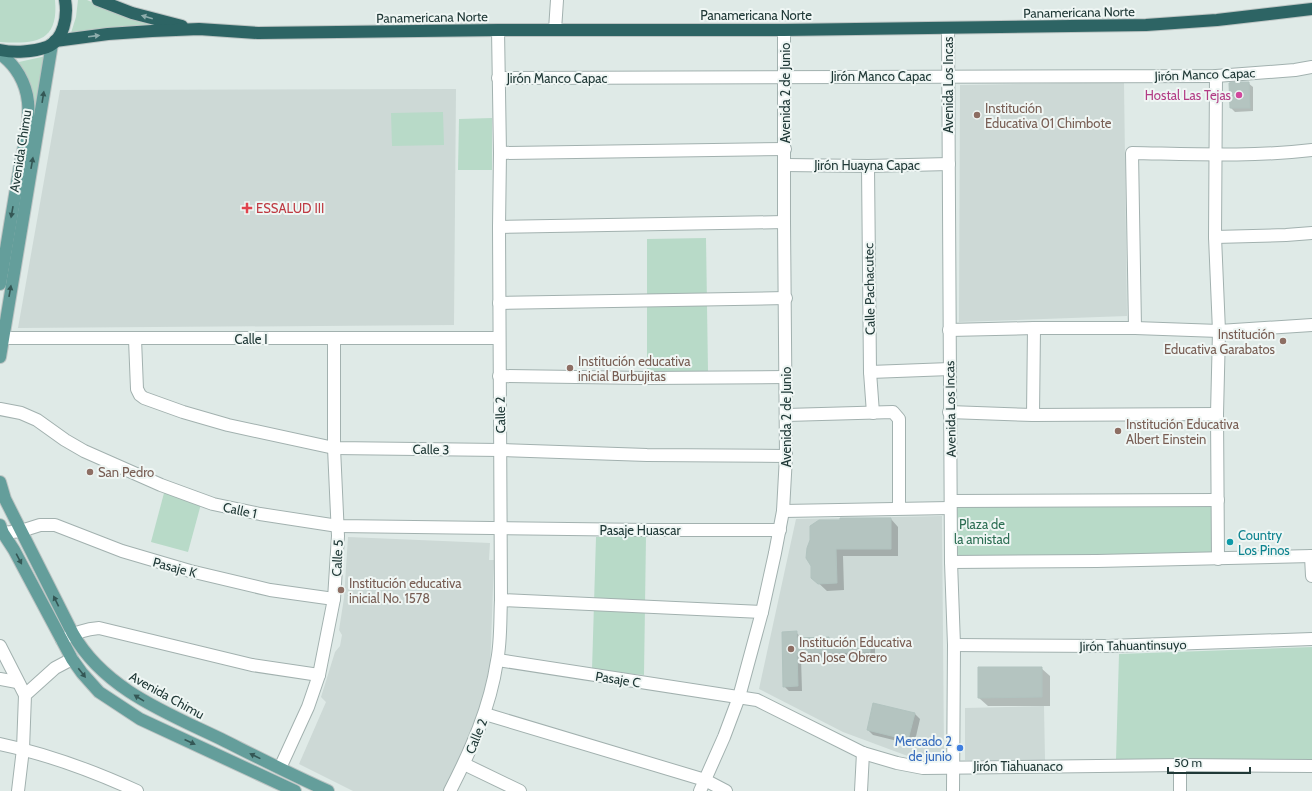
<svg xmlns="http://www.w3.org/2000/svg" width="1312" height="791" font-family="Cabin,sans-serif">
	<rect width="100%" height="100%" fill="#dfeae7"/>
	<!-- built -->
	<g fill="#cdd9d6">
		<polygon points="1124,82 1127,316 959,322 960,85"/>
		<polygon points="456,89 454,325 18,328 60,90"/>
		<polygon points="942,516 944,757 913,758 843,732 759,689 796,519"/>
		<polygon points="348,537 490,543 489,560 494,560 490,671 476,722 445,791 353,791 299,764 326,702 321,697 335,652 340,646 342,635 339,630 344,598"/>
		<polygon points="1044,706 1045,760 965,760 965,708"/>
	</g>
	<!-- green -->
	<g fill="#b8dac8">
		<path d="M0 0H55C59 43 34 44 0 42Z"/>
		<polygon points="78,0 87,0 140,22 160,26 71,33 76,17"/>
		<polygon points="46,56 35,127 19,62"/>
		<polygon points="443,112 444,145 392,146 391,113"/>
		<polygon points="492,118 492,170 458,170 459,119"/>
		<polygon points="706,238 708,371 647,372 647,239"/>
		<polygon points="164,493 201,504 188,552 151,542"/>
		<polygon points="1218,500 1218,559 951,562 951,501"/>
		<polygon points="646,536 644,675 592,670 596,537"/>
		<polygon points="1312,647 1312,759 1116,760 1119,654"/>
	</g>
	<!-- shadow -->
	<g fill="#0003">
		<polygon points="1248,83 1253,87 1253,111 1235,112 1231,108"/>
		<polygon points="891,519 898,527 898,556 843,556 844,590 827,591 812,577 812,566 807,558"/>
		<polygon points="796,632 802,639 828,638 831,641 870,640 875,645 875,656 801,658 802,691 789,691 784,686"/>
		<polygon points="1041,668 1050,676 1050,706 988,706 979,698"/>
		<polygon points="874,704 915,714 920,719 914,745 873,735 868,730"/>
	</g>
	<!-- building -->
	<g fill="#b4c4c0" stroke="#b1c3bf">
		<polygon points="1233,82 1249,82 1250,108 1230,108 1229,83"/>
		<polygon points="840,518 891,518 891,549 836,549 837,583 818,584 811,578 811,566 806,558 807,548 810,540 810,526 819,520 840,520"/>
		<polygon points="797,631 797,638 829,637 829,640 870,639 870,652 797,653 798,686 783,687 782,632"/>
		<polygon points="978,667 1042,667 1042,697 978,698"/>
		<polygon points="873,703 915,713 908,740 867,730"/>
	</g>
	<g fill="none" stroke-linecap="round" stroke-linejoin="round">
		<defs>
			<g id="minor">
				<polyline points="948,28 951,562 954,645 953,791"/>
				<polyline points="555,30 557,0"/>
				<polyline points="1216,76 1215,237 1219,331 1217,414 1218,559"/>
				<polyline points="498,78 1216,76 1295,70 1312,67"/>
				<polyline points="500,153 785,149"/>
				<polyline points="785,165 868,166 949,164"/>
				<polyline points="868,166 870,372 873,413"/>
				<polyline points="499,227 784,222"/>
				<polyline points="1215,237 1286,235 1312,233"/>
				<polyline points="499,303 786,298"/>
				<path d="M1135 328 1132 153C1191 154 1253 157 1312 150"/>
				<polyline points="949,330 1034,328 1135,328 1219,331 1312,325"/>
				<polyline points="0,338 499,338"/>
				<polyline points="135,339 137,389 140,395 144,398 183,412 228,425 334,448 500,450 647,455 786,456"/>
				<polyline points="870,372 950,369"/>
				<polyline points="499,376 645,378 786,377"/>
				<polyline points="0,409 21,413 37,420 65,440 84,451 161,485 213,504 260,514 338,526 649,530 780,530"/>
				<polyline points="949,412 1033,415 1217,414"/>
				<polyline points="786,415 893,412 899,419 899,508"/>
				<polyline points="1033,415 1034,328"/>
				<polyline points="951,501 1218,500"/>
				<polyline points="783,511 950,508"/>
				<polyline points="0,532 3,533 21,531 40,525 55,525 122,551 190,571 270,590 334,599"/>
				<polyline points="1311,556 1312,576"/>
				<polyline points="951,562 1097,561 1312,556"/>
				<polyline points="501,600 762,612"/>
				<path d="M62 640C74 633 85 629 99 628L252 665 319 675"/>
				<polyline points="954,645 1108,646 1312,639"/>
				<polyline points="0,646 25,695"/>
				<polyline points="498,660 757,700 863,753 897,763 923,768 1180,765 1312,766"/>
				<polyline points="0,679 17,682"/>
				<polyline points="485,714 705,780 726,791"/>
				<path d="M0 744C48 754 93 771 137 791"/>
				<polyline points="464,764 520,791"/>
				<polyline points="280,768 308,707 319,675 334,599 338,536 334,448 334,339"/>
				<polyline points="18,791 23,749 25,695 55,668 72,659"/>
				<path d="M450 791C471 750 490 708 497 661 501 642 500 620 501 600L499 227 500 153 498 30"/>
				<polyline points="700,791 724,737 739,697 762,612 775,553 783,511 786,456 784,222 784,30"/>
				<polyline points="861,791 863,753"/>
				<polyline points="1180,791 1180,765"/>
			</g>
			<g id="major">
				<path d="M0 54C16 65 26 83 28 102 30 123 24 146 20 166 13 205 7 245 0 284"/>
				<polyline points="0,357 52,44"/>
				<path d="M0 482 5 499 73 634C104 689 167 713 221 739 257 757 292 775 328 791"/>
				<polyline points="0,525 3,533 14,550 72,659 82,673 99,692 140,719 295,791"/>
			</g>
			<g id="highway">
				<polyline points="98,0 132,13 182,26"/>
				<polyline points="55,41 108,34 152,31 199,29 258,33 498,30 784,30 1146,25 1217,20 1312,9"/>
				<path d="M0 50C14 53 33 52 47 47 64 40 68 16 65 0"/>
			</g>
		</defs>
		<!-- minor casing -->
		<use href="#minor" stroke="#a2b1af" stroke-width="14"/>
		<!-- major casing -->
		<use href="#major" stroke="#bcc4c3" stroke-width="14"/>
		<!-- highway casing -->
		<use href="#highway" stroke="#bcc4c3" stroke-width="14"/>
		<!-- minor -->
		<use href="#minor" stroke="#fff" stroke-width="12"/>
		<!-- major -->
		<use href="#major" stroke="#649e9b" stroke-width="12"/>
		<!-- highway -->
		<use href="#highway" stroke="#2d6464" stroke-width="12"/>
	</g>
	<!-- one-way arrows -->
	<defs><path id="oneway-solid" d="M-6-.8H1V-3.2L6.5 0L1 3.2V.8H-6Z"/></defs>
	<g fill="#8eadac">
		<use href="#oneway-solid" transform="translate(147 17) rotate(-164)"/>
		<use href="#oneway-solid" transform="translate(94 36) rotate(-7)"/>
	</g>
	<g fill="#345755">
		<use href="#oneway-solid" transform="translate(43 97) rotate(-81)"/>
		<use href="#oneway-solid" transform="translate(32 163) rotate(-80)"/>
		<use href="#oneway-solid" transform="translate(12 212) rotate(100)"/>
		<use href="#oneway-solid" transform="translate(10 291) rotate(-80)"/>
		<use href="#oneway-solid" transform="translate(19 559) rotate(62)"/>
		<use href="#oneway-solid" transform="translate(56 601) rotate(-116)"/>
		<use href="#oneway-solid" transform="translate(82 673) rotate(52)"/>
		<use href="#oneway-solid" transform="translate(139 698) rotate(-148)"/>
		<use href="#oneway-solid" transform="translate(190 742) rotate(25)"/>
		<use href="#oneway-solid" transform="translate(255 756) rotate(-154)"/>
	</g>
	<!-- markers -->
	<circle fill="#d1479c" stroke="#eff6f4" stroke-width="1.5" cx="1239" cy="95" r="4"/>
	<g fill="#8d6e63" stroke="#eff6f4" stroke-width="1.5">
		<circle cx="977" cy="115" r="4"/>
		<circle cx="1283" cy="341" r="4"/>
		<circle cx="570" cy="368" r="4"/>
		<circle cx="1118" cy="431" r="4"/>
		<circle cx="90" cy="472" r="4"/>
		<circle cx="341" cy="590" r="4"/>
		<circle cx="791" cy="649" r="4"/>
	</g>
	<path fill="#e0444e" stroke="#eff6f4" stroke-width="1.5" d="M245 202h4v4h4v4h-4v4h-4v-4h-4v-4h4z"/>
	<circle fill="#0f9aa8" stroke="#eff6f4" stroke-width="1.5" cx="1230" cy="542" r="4"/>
	<circle fill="#3f7fe0" stroke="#eff6f4" stroke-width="1.5" cx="960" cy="748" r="4"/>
	<g text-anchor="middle" stroke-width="4" stroke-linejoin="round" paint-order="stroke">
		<!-- street labels -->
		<g font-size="13" fill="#203937" stroke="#eff6f4">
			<text transform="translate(1079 12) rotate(-1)" y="5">Panamericana Norte</text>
			<text x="756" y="20">Panamericana Norte</text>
			<text transform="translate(432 17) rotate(-1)" y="5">Panamericana Norte</text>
			<text transform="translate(1205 74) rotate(-2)" y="5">Jirón Manco Capac</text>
			<text x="881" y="81">Jirón Manco Capac</text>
			<text x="557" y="83">Jirón Manco Capac</text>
			<text transform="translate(948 85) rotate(-90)" y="5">Avenida Los Incas</text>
			<text transform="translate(785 93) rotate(-90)" y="5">Avenida 2 de Junio</text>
			<text transform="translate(20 151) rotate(-81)" y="5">Avenida Chimu</text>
			<text x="867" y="170">Jirón Huayna Capac</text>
			<text transform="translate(869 289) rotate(-91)" y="5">Calle Pachacutec</text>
			<text x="251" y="344">Calle I</text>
			<text transform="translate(950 409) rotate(-91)" y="5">Avenida Los Incas</text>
			<text transform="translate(500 415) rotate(-91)" y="5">Calle 2</text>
			<text transform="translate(786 417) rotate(-90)" y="5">Avenida 2 de Junio</text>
			<text transform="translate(431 449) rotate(1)" y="5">Calle 3</text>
			<text transform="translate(240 510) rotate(12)" y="5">Calle 1</text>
			<text x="640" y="535">Pasaje Huascar</text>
			<text transform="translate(337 558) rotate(-87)" y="5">Calle 5</text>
			<text transform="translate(175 567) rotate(15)" y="5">Pasaje K</text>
			<text transform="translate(1133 645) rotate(-1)" y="5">Jirón Tahuantinsuyo</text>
			<text transform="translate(618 679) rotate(9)" y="5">Pasaje C</text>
			<text transform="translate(167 695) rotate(29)" y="5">Avenida Chimu</text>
			<text transform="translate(476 736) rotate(-68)" y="5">Calle 2</text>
			<text x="1018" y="771">Jirón Tiahuanaco</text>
		</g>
		<!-- hotel labels -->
		<g font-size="13" fill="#b23c85" stroke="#eff6f4" text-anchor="end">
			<text x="1231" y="100">Hostal Las Tejas</text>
		</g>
		<!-- education labels -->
		<g font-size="13" fill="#785e54" stroke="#eff6f4" text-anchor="start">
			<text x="985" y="113">Institución<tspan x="985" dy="15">Educativa 01 Chimbote</tspan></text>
			<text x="1275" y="339" text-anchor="end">Institución<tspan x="1275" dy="15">Educativa Garabatos</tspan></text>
			<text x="578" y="366">Institución educativa<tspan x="578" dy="15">inicial Burbujitas</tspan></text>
			<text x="1126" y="429">Institución Educativa<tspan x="1126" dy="15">Albert Einstein</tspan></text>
			<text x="98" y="477">San Pedro</text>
			<text x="349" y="588">Institución educativa<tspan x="349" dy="15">inicial No. 1578</tspan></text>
			<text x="799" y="647">Institución Educativa<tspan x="799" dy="15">San Jose Obrero</tspan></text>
		</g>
		<!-- health labels -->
		<g font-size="13" fill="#be3a42" stroke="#eff6f4" text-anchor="start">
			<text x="256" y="213">ESSALUD III</text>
		</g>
		<!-- park labels -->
		<g font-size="13" fill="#2c6e53" stroke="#eff6f4">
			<text x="982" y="529">Plaza de<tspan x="982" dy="15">la amistad</tspan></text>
		</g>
		<!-- culture labels -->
		<g font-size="13" fill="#0d838f" stroke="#eff6f4" text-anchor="start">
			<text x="1238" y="540">Country<tspan x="1238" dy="15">Los Pinos</tspan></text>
		</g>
		<!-- shop labels -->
		<g font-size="13" fill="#366cbe" stroke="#eff6f4" text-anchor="end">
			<text x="952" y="746">Mercado 2<tspan x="952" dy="15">de junio</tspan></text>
		</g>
	</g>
	<!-- scale -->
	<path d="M1168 767v6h82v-6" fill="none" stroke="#203937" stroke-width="2"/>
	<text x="1174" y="767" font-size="12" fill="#203937" stroke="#eff6f4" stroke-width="3" paint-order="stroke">50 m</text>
</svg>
